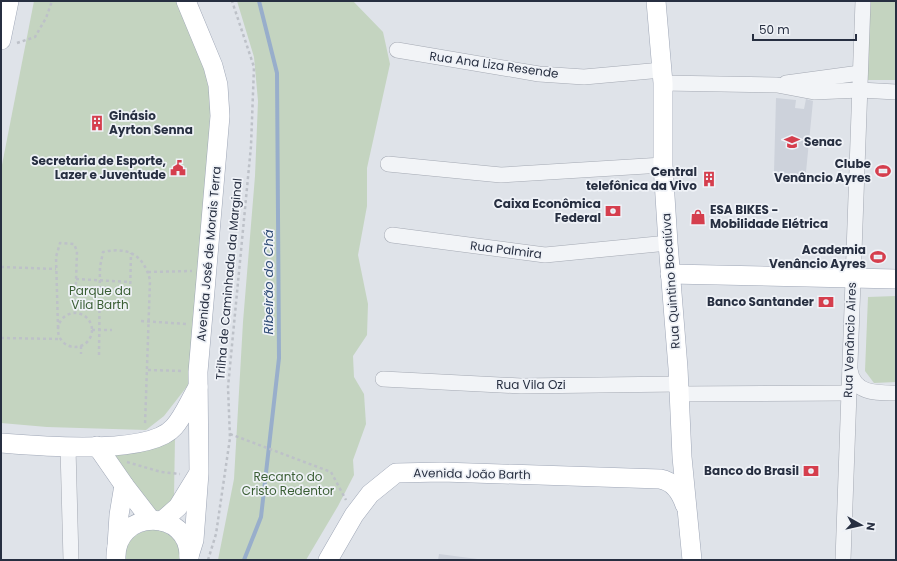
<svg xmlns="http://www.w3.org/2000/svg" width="897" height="561" font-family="Poppins,sans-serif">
	<rect width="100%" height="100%" fill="#dfe3e9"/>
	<!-- built -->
	<g fill="#cdd2db">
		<polygon points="776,98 796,100 795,108 804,109 806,99 813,101 805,182 782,180 784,172 774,172"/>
		<polygon points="439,554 485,560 438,560"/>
	</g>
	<!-- green -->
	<g fill="#c4d4c0">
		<polygon points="34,1 181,1 206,73 210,99 209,214 192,380 164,416 146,430 47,427 1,423 1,170"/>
		<polygon points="237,1 353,1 383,32 390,64 367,168 367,206 358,255 368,304 367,335 353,356 354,377 364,394 366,424 353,460 354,475 338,506 306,560 218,560 234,479 243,322 255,176 258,101 254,57"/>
		<polygon points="870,1 896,1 896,80 867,80"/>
		<polygon points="896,296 896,382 874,383 865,371 868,297"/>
		<polygon points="175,437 174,496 172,503 160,511 153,510 112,451"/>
		<path d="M154 528C175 536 177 538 181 560H125C126 538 134 534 154 528Z"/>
	</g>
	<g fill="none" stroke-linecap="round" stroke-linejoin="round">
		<!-- stream -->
		<polyline stroke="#98aecb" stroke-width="4" points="244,560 261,517 279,358 277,73 259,1"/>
		<defs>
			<g id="minor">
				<polyline points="397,50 539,74 584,77 662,70"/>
				<polyline points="663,83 777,85 814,92 860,90 896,92"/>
				<polyline points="786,83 860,73"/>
				<polyline points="388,164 501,175 663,165"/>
				<polyline points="392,235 545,255 668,243"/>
				<path d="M850 370C854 394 877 393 896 393"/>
				<polyline points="383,379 521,386 679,384"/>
				<polyline points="679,394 848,393"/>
				<polyline points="68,448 71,560"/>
				<polyline points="843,560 863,1"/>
			</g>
			<g id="major">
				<polyline points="186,1 213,66 218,85 220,116 198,372 199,473 194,540 189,556"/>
				<polyline points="656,1 663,83 663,165 668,243 678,368 682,457 692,560"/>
				<polyline points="1,40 9,1"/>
				<polyline points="670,274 896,279"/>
				<path d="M1 443C38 446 149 456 174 427 184 416 190 400 198 387"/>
				<polyline points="97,446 124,485 151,520"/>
				<polyline points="162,521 178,507 197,476"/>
				<polyline points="117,546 119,515 124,485"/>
				<path d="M116 560C113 508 191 507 189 558"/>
				<path d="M328 560 354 515 370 494 396 473 442 472 660 479C673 481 681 493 685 505"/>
			</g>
		</defs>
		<!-- minor casing -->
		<use href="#minor" stroke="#a4a9b3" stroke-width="16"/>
		<!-- major casing -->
		<use href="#major" stroke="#9ea6b6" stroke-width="20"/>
		<!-- path -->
		<g stroke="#bdc1c8" stroke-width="2.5" stroke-dasharray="3 3" stroke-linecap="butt">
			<polyline points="17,43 35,37 46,18 52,1"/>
			<polyline points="1,267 56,269"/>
			<polyline points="148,272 192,271"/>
			<polyline points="76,279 130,282"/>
			<polyline points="130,296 131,253"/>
			<circle cx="75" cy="330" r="17"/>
			<polyline points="141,321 187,324"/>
			<polyline points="58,328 56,257 60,243 74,244 77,251 75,312"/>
			<polyline points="92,330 112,330"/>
			<polyline points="1,338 60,339"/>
			<polyline points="81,346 81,354"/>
			<path d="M99 355 100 267 103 252C129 246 144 256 150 280L145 425"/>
			<polyline points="148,370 183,371"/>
			<polyline points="230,434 331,472 346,500"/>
			<polyline points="127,462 161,472 180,474"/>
			<polyline points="208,560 216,534 230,438 228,387 251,146 254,67 232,1"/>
		</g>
		<!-- minor -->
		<use href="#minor" stroke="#f2f4f7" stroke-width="15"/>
		<!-- major -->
		<use href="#major" stroke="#fff" stroke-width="19"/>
	</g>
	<!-- icons -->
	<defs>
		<symbol id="building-bare" viewBox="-9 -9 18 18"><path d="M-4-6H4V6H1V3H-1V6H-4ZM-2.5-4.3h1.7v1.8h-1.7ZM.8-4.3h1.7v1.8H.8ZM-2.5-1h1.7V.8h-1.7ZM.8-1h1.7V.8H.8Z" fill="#d53e4d" stroke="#eff2f7" stroke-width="2.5" paint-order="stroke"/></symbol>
		<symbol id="university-bare" viewBox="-9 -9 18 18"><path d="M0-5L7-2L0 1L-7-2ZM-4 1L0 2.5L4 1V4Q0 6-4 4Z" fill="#d53e4d" stroke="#eff2f7" stroke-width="2.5" paint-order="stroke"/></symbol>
		<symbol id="civic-bare" viewBox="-9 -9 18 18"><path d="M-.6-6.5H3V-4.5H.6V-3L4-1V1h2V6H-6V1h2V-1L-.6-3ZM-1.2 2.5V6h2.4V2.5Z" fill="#d53e4d" stroke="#eff2f7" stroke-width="2.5" paint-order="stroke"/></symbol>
		<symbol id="stadium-bare" viewBox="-9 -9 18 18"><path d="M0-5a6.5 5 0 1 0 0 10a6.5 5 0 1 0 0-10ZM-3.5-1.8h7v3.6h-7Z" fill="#d53e4d" stroke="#eff2f7" stroke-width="2.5" paint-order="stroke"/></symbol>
		<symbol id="bank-bare" viewBox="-9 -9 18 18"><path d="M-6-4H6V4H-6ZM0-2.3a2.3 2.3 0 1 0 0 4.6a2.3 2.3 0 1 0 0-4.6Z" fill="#d53e4d" stroke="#eff2f7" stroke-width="2.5" paint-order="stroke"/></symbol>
		<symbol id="shop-bare" viewBox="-9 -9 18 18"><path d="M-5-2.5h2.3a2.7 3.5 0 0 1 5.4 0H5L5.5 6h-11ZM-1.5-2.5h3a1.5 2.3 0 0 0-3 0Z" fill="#d53e4d" stroke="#eff2f7" stroke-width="2.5" paint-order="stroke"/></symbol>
	</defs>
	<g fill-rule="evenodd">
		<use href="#building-bare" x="86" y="112" width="22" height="22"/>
		<use href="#university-bare" x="781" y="131" width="22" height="22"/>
		<use href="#civic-bare" x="167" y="157" width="22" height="22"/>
		<use href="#stadium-bare" x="872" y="160" width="22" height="22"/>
		<use href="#building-bare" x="698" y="168" width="22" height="22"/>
		<use href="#bank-bare" x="602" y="200" width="22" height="22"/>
		<use href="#shop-bare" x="687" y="206" width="22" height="22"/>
		<use href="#stadium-bare" x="867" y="246" width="22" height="22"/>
		<use href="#bank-bare" x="815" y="291" width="22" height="22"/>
		<use href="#bank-bare" x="800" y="460" width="22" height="22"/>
	</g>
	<g text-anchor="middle" stroke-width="3.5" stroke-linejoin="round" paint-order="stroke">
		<!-- street labels -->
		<g font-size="12" fill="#272f41" stroke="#eff2f7">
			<text transform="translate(494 65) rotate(8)" y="4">Rua Ana Liza Resende</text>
			<text transform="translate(506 250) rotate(7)" y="4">Rua Palmira</text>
			<text transform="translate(209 254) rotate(-85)" y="4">Avenida José de Morais Terra</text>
			<text transform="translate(229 279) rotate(-85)" y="4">Trilha de Caminhada da Marginal</text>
			<text transform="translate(671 281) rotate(-94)" y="4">Rua Quintino Bocaiúva</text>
			<text transform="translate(850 340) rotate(-88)" y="4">Rua Venâncio Aires</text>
			<text x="531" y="389">Rua Vila Ozi</text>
			<text transform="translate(472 474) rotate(1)" y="4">Avenida João Barth</text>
		</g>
		<!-- poi labels -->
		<g font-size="12" font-weight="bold" fill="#272f41" stroke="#eff2f7" text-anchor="end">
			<text x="109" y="120" text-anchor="start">Ginásio<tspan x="109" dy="14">Ayrton Senna</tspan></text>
			<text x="804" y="146" text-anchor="start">Senac</text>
			<text x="166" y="165">Secretaria de Esporte,<tspan x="166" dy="14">Lazer e Juventude</tspan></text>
			<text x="871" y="168">Clube<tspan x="871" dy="14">Venâncio Ayres</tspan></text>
			<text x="697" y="176">Central<tspan x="697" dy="14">telefônica da Vivo</tspan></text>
			<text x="601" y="208">Caixa Econômica<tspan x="601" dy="14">Federal</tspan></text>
			<text x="710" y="214" text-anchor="start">ESA BIKES -<tspan x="710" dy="14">Mobilidade Elétrica</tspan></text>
			<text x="866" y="254">Academia<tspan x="866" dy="14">Venâncio Ayres</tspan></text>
			<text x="814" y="306">Banco Santander</text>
			<text x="799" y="475">Banco do Brasil</text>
		</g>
		<!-- park labels -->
		<g font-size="12" fill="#3a5e34" stroke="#eff2f7">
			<text x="100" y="295">Parque da<tspan x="100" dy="14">Vila Barth</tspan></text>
			<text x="288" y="481">Recanto do<tspan x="288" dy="14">Cristo Redentor</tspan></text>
		</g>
		<!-- water labels -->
		<g font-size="13" font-style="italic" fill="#2f4c77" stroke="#eff2f7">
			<text transform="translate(268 282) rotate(-90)" y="5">Ribeirão do Chá</text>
		</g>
	</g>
	<!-- border -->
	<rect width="897" height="561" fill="none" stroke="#272f41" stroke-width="4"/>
	<!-- north arrow -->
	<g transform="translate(861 525) rotate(98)" stroke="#eff2f7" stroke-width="3" paint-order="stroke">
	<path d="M0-3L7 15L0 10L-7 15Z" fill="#272f41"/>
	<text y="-6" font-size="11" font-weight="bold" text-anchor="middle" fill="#272f41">N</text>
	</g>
	<!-- scale -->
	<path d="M753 34v6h103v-6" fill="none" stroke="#272f41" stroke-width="2"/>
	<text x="759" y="34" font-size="12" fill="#272f41" stroke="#eff2f7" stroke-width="3" paint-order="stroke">50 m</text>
</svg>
